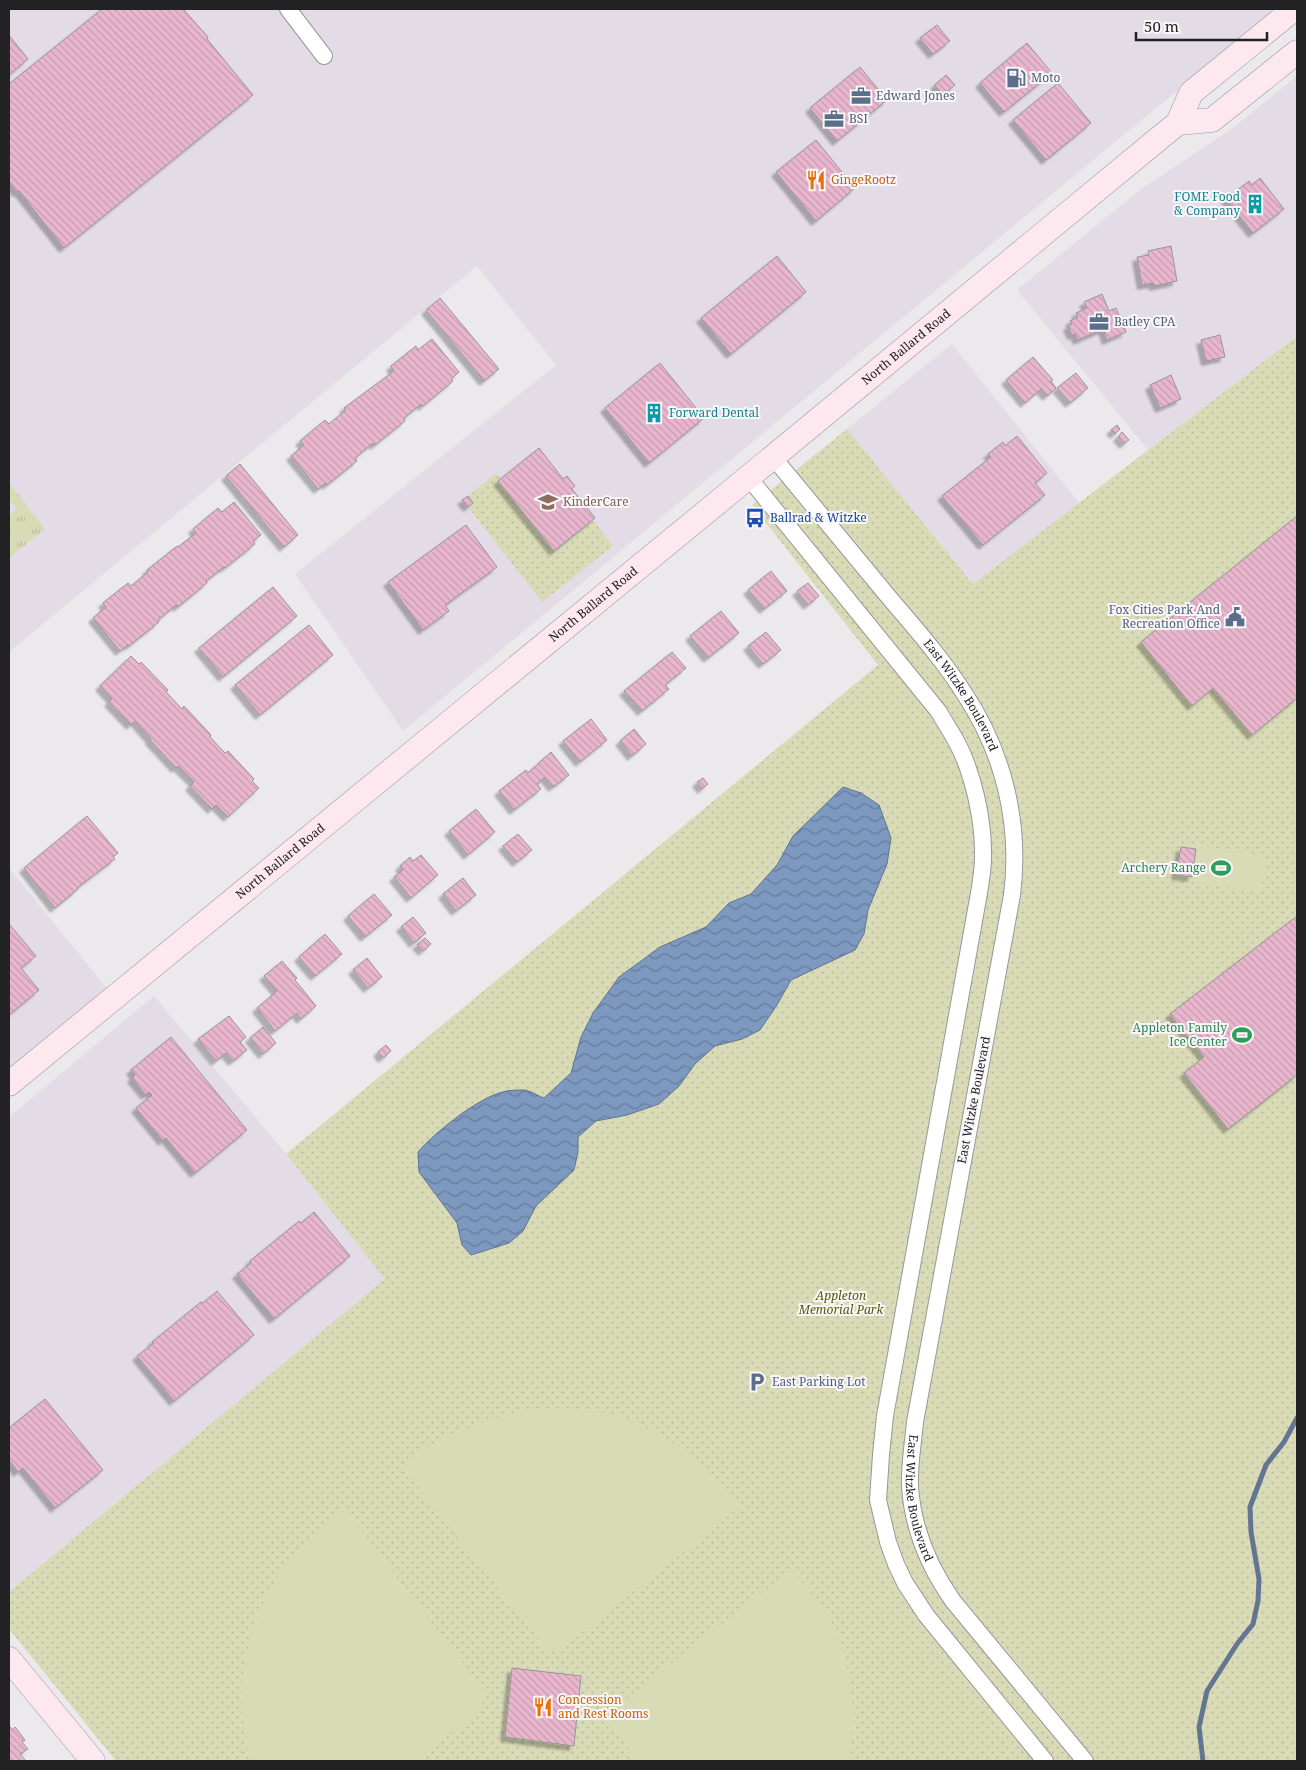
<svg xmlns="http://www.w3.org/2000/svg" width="1306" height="1770" font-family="'Noto Serif',serif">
	<defs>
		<pattern id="grass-tufts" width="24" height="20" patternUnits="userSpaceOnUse" patternTransform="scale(1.25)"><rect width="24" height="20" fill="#d9dbb7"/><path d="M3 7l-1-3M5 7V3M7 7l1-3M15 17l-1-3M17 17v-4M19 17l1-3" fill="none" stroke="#babc9d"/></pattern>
		<pattern id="park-dots" width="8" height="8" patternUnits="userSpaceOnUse" patternTransform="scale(1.25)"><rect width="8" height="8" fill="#d9dbb7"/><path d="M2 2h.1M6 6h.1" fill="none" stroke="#babc9d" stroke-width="1.8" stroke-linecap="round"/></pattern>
		<pattern id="water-waves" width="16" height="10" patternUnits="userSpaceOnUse" patternTransform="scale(1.25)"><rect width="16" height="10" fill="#7d99c0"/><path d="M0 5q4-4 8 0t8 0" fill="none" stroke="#667c9c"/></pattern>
		<pattern id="building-back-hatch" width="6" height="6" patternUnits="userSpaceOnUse" patternTransform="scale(1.25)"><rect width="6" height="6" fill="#e8b6cd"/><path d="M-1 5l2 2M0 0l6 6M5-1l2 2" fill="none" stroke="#c79cb0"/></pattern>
		<filter id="shadow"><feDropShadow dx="-4.5" dy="4.5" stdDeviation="1" flood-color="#0004"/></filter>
	</defs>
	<rect width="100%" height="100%" fill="#ece9ed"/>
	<!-- built -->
	<g fill="#e3dbe5">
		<polygon points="9,9 1276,9 403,731 295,574 556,365 477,266 9,652"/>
		<polygon points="1297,76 1297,336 1148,450 1017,290 1141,189 1234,127"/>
		<polygon points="952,344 1079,503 973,584 847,429"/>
		<polygon points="9,868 114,997 9,1084"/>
		<polygon points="154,996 286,1154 386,1279 9,1592 9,1117"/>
	</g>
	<!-- grass -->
	<polygon fill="url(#grass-tufts)" points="9,483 45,529 9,558 9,543 12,540 9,536 9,516 17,509 9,499"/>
	<!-- park -->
	<g fill="url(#park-dots)">
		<polygon points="1297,336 1297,1761 116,1761 9,1629 9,1592 385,1279 286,1154 878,665 752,505 847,429 973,584"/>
		<polygon points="496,473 501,478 498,481 554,551 593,520 613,546 542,602 468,507 473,503 468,496"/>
	</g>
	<!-- garden -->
	<g fill="#d9dbb7">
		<path d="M1181 843 1263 855C1268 864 1264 885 1256 892L1176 879Z"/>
		<path d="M534 1408C554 1408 576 1407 596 1411 641 1419 683 1445 715 1477 723 1486 731 1497 739 1507L558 1652 547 1650 401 1466C437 1435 488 1419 534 1408Z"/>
		<path d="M345 1510 484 1691 482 1710 415 1761H251C230 1697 246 1618 286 1564 301 1543 325 1525 345 1510Z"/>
		<path d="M791 1570C800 1579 810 1589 817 1599 850 1643 859 1709 849 1761H638L610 1725 613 1709Z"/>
	</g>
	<!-- water -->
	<path fill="url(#water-waves)" stroke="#627591" d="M843 787 861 793 879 805 891 838 887 864 868 910 864 934 855 950 791 980 777 1005 760 1030 742 1039 715 1046 695 1064 679 1086 659 1104 627 1115 596 1121 578 1137V1152L574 1170 536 1206 523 1231 509 1243 471 1255 462 1245 457 1223 419 1172 418 1152C434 1133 479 1097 503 1092 509 1090 517 1090 523 1090 530 1090 538 1096 544 1098L571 1073 581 1037 593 1013 619 977 660 947 706 927 729 903 751 894 777 865 793 836Z"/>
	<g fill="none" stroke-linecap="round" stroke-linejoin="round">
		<!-- stream -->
		<polyline stroke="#627591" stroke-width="5" points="1203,1761 1199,1727 1207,1691 1237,1644 1253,1624 1258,1601 1259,1579 1251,1532 1250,1507 1266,1465 1284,1442 1297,1418"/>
	</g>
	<!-- building -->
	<g fill="url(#building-back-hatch)" stroke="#999597" filter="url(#shadow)">
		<polygon points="102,9 183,9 208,37 207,39 253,95 64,248 19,191 17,192 9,182 9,84"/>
		<polygon points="937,25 950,41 933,54 920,38"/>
		<polygon points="9,35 28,59 9,75"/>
		<polygon points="1027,43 1052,73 1004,112 980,83"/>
		<polygon points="860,67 887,100 837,141 810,108"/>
		<polygon points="946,75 955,85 943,95 935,85"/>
		<polygon points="1058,83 1091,123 1046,160 1013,120"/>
		<polygon points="816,140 855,188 816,221 776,172"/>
		<polygon points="1260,178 1284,209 1253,233 1226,199 1249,181 1252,185"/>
		<polygon points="1171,246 1177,281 1154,286 1153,283 1142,285 1137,257 1149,255 1148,251"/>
		<polygon points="777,256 806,292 731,354 701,318"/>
		<polygon points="1102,294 1109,311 1116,308 1126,332 1107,340 1103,329 1078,340 1075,334 1072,335 1068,326 1072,324 1070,321 1078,317 1076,313 1087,308 1084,302"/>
		<polygon points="440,298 499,369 484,381 426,310"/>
		<polygon points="1220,335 1225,357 1206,361 1201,340"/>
		<polygon points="432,339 459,372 451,379 453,381 423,406 421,404 404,418 405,421 375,445 373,443 355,458 357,461 327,485 326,483 318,489 291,456 304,445 300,441 325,420 329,424 346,410 344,408 394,371 391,366 416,346 418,350"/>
		<polygon points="1033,357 1053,380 1051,381 1056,388 1047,396 1041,389 1025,403 1006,380"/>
		<polygon points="660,363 704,418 649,463 605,408"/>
		<polygon points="1076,373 1088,388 1070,403 1057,388"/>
		<polygon points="1171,375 1181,399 1160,408 1150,385"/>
		<polygon points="1117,425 1120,429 1115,434 1111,430"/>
		<polygon points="1122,432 1129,440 1124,444 1118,437"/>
		<polygon points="1017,436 1047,473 1035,483 1045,495 983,545 942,496 991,457 988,454 1003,442 1005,446"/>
		<polygon points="539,448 563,479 567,476 575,486 572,489 595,518 554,551 498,481"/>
		<polygon points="240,464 298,535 284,547 226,476"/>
		<polygon points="468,496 473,503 468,507 462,500"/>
		<polygon points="234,502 261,535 253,541 255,544 225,568 224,567 206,581 207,583 178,607 176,605 158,620 159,622 129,646 128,645 120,651 93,618 106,607 103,603 128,583 131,586 148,572 147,570 177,546 178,547 196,533 193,529 218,508 222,512"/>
		<polygon points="1297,516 1297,698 1252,735 1213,688 1192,706 1141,642"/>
		<polygon points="466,525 497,567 445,605 449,611 423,630 388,582"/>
		<polygon points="771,571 787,591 764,609 748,590"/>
		<polygon points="808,583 819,596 808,605 797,591"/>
		<polygon points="273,587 297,616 223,677 199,648"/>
		<polygon points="721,611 739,633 708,658 690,636"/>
		<polygon points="309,625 333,655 260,715 235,685"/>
		<polygon points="766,632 781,650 763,664 748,646"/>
		<polygon points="672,652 686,668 665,685 669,689 642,711 624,691"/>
		<polygon points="131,656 139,664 141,662 168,690 166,692 182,709 184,706 211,735 210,737 225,753 228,751 254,779 252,781 259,788 228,817 216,805 212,809 190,786 194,782 178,766 176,768 150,740 151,739 135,721 131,725 109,702 112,699 100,686"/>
		<polygon points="591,719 607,740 580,762 563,741"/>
		<polygon points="634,729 646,744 632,756 620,741"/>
		<polygon points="551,752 569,775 553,787 545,777 537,784 541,789 514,810 499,791 526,770 528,773"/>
		<polygon points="703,778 708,784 702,789 697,782"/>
		<polygon points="476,809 495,832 468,855 449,831"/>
		<polygon points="87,816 118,853 113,857 115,859 77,888 78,889 55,908 24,868"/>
		<polygon points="518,834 532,850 517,862 503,846"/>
		<polygon points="1181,847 1196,849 1192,877 1176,875"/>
		<polygon points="421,855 438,875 411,898 394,877 403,870 400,866 410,857 413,861"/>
		<polygon points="463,878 476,895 456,911 443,894"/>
		<polygon points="374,894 392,915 365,937 348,916"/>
		<polygon points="1297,916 1297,1075 1228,1129 1184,1073 1204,1057 1170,1014"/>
		<polygon points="413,917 426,933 414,943 401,927"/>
		<polygon points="9,924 36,956 21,968 39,990 9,1015"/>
		<polygon points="325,934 342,954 315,976 299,957"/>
		<polygon points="425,938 431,944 423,951 417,945"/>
		<polygon points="367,958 382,977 368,988 353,970"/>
		<polygon points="282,961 297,978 295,980 316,1006 301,1019 297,1013 275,1031 257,1008 277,991 264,976"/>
		<polygon points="229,1016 246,1037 240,1042 247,1050 233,1061 226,1053 216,1061 198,1039"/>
		<polygon points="263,1027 276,1043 263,1054 250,1038"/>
		<polygon points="171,1037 247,1130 195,1173 166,1138 163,1141 136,1108 152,1095 149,1092 146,1095 132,1078 135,1075 131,1070"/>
		<polygon points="386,1045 391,1051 383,1058 378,1052"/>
		<polygon points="314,1212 350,1256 274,1319 237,1274 251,1263 250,1261 299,1221 301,1223"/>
		<polygon points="217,1291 254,1335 174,1401 137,1356 154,1343 152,1342 201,1302 203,1303"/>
		<polygon points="45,1399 103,1470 55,1508 23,1468 18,1472 9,1460 9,1428"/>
		<polygon points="512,1668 581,1676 574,1746 505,1737"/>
		<polygon points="9,1725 12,1730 15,1727 25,1740 22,1742 28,1749 20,1754 26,1761 9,1761"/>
	</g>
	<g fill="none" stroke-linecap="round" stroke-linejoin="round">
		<defs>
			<g id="street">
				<polyline points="288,9 324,56"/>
				<path id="s1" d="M773 457C811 503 849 549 887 595 913 626 942 658 964 693 1004 753 1021 824 1012 895L915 1422C913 1444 909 1466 910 1487 913 1530 929 1567 953 1601L1085 1761"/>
				<path d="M749 478 939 712C944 721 950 730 955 739 973 771 984 821 983 858 983 869 981 881 979 893L885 1416 881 1455 878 1500 888 1542 896 1564 905 1583 926 1615 1045 1761"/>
			</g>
			<g id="secondary">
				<polyline points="1178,123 1212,120 1297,52"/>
				<path id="s2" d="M9 1084 773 457 1157 140 1178 123 1191 93 1294 9"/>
				<polyline points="9,1659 93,1761"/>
			</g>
		</defs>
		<!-- street casing -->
		<use href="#street" stroke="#9a979a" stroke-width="18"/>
		<!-- secondary casing -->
		<use href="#secondary" stroke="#9a979a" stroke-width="25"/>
		<!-- street -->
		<use href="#street" stroke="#fff" stroke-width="16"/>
		<!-- secondary -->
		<use href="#secondary" stroke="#fce8ee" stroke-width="24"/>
	</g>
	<!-- icons -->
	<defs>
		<symbol id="fuel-bare" viewBox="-9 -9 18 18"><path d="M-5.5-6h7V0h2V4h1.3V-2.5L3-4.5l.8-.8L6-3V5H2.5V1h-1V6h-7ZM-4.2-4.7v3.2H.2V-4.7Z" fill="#5c6f8a" stroke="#faf7fa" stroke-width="2.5" paint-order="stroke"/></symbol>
		<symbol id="office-bare" viewBox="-9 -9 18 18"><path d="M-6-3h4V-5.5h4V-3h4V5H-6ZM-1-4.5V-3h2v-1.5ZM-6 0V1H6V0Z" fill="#5c6f8a" stroke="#faf7fa" stroke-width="2.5" paint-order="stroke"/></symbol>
		<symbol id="restaurant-bare" viewBox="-9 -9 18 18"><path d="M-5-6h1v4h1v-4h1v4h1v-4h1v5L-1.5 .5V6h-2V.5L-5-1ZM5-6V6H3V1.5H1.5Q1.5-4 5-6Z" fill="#e8710a" stroke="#faf7fa" stroke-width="2.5" paint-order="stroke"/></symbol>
		<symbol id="building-bare" viewBox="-9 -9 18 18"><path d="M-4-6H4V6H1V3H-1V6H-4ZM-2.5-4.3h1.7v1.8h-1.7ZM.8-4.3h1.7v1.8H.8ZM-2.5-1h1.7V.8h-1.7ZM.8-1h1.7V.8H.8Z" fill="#0f9aa8" stroke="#faf7fa" stroke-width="2.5" paint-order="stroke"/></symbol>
		<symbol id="school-bare" viewBox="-9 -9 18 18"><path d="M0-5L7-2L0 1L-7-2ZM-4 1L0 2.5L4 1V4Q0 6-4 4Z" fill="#8d6e63" stroke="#faf7fa" stroke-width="2.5" paint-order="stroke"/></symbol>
		<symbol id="bus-bare" viewBox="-9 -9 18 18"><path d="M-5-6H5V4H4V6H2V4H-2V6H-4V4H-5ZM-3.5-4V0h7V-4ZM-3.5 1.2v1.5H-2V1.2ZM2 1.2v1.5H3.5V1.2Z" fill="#1a4fb4" stroke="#faf7fa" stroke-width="2.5" paint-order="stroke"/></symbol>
		<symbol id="civic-bare" viewBox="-9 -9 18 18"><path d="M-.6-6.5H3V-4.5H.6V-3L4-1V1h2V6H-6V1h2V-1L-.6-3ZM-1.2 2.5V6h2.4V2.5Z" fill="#5c6f8a" stroke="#faf7fa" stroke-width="2.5" paint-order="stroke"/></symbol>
		<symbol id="stadium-bare" viewBox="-9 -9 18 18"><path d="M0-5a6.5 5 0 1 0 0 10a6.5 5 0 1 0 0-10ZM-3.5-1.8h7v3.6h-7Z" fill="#2e9e5b" stroke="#faf7fa" stroke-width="2.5" paint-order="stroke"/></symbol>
		<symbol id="parking-bare" viewBox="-9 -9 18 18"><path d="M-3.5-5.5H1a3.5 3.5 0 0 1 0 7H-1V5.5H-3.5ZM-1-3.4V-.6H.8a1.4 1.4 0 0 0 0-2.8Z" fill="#5c6f8a" stroke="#faf7fa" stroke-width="2.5" paint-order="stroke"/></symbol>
	</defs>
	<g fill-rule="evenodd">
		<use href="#fuel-bare" x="1002" y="64" width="28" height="28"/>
		<use href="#office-bare" x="847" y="82" width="28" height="28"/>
		<use href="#office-bare" x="820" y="105" width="28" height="28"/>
		<use href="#restaurant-bare" x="802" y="166" width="28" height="28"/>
		<use href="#building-bare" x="1241" y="190" width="28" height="28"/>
		<use href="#office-bare" x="1085" y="308" width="28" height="28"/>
		<use href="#building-bare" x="640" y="399" width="28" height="28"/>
		<use href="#school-bare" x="534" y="488" width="28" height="28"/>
		<use href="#bus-bare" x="741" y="504" width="28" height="28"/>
		<use href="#civic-bare" x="1221" y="603" width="28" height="28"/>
		<use href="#stadium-bare" x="1207" y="854" width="28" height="28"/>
		<use href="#stadium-bare" x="1228" y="1021" width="28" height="28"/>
		<use href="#parking-bare" x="743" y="1368" width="28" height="28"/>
		<use href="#restaurant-bare" x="529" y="1693" width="28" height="28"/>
	</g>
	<g text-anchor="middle" stroke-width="4" stroke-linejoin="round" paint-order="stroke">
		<!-- service labels -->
		<g font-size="12" fill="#4e5e75" stroke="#faf7fa" text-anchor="start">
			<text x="1031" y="82">Moto</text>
			<text x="876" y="100">Edward Jones</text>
			<text x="849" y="123">BSI</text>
			<text x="1114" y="326">Batley CPA</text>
			<text x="1220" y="614" text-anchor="end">Fox Cities Park And<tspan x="1220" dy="14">Recreation Office</tspan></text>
			<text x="772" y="1386">East Parking Lot</text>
		</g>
		<!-- food labels -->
		<g font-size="12" fill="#c56008" stroke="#faf7fa" text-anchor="start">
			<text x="831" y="184">GingeRootz</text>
			<text x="558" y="1704">Concession<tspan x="558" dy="14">and Rest Rooms</tspan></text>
		</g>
		<!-- culture labels -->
		<g font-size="12" fill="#0d838f" stroke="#faf7fa" text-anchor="end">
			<text x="1240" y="201">FOME Food<tspan x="1240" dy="14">&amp; Company</tspan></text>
			<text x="669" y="417" text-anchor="start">Forward Dental</text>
		</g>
		<!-- street labels -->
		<g font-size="12" fill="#222123" stroke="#faf7fa">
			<text dy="4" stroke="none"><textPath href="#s2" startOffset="1161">North Ballard Road</textPath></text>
			<text dy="4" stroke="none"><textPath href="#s2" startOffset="756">North Ballard Road</textPath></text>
			<text dy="4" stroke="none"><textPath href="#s1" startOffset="304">East Witzke Boulevard</textPath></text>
			<text dy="4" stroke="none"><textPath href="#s2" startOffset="351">North Ballard Road</textPath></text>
			<text transform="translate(974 1100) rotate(-79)" y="4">East Witzke Boulevard</text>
			<text dy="4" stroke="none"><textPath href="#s1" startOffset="1129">East Witzke Boulevard</textPath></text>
		</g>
		<!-- education labels -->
		<g font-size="12" fill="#785e54" stroke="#faf7fa" text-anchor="start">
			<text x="563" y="506">KinderCare</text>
		</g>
		<!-- transit labels -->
		<g font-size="12" fill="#164399" stroke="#faf7fa" text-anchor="start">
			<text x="770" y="522">Ballrad &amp; Witzke</text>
		</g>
		<!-- leisure labels -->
		<g font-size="12" fill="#27864d" stroke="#faf7fa" text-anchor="end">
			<text x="1206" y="872">Archery Range</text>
			<text x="1227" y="1032">Appleton Family<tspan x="1227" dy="14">Ice Center</tspan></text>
		</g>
		<!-- park labels -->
		<g font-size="12" font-style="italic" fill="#595905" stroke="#faf7fa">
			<text x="841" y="1300">Appleton<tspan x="841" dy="14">Memorial Park</tspan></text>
		</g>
	</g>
	<!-- border -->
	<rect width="1306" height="1770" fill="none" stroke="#222123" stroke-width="20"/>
	<!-- scale -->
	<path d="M1136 32v8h131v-8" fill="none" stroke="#222123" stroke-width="2.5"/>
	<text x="1144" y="32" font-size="15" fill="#222123" stroke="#faf7fa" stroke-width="4" paint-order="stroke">50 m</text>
</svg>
